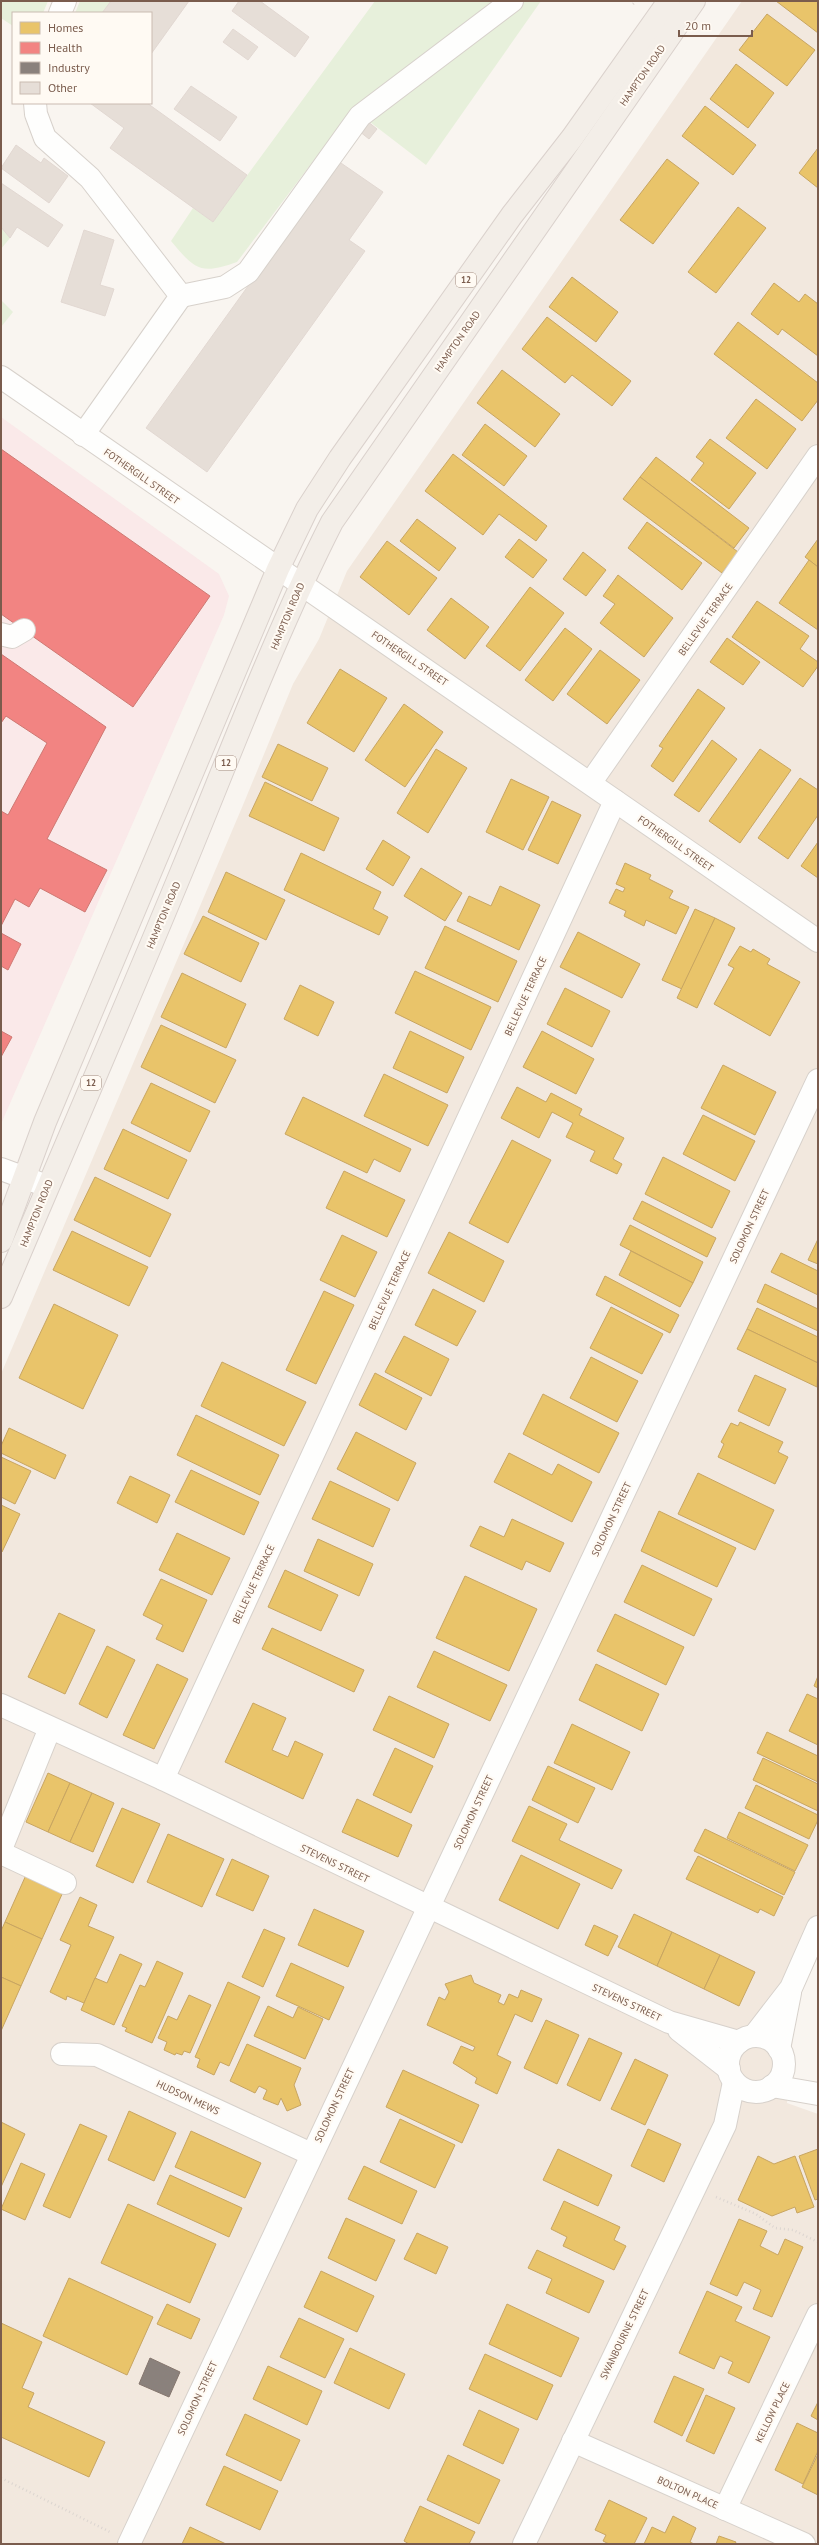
<svg xmlns="http://www.w3.org/2000/svg" width="819" height="2545" font-family="'PT Sans',sans-serif">
	<rect width="100%" height="100%" fill="#f9f5f0"/>
	<!-- residential -->
	<polygon fill="#f2e8de" points="742,1 818,1 818,1952 796,2001 787,2103 818,2114 818,2544 1,2544 1,1374 243,805 293,684 319,639 347,571"/>
	<!-- medical -->
	<polygon fill="#fae9e9" points="1,417 219,574 229,596 224,615 1,1124"/>
	<!-- green -->
	<g fill="#e7f0db">
		<polygon points="1,1 48,1 43,13 13,13 13,26 1,18"/>
		<polygon points="80,1 111,1 103,13 75,13"/>
		<path d="M375 1H493L354 107 237 262C201 275 195 270 171 241L193 208 213 222Z"/>
		<polygon points="518,1 541,1 426,165 370,122"/>
		<polygon points="1,227 10,238 1,249"/>
		<polygon points="1,300 13,312 1,327"/>
	</g>
	<!-- homes -->
	<g fill="#e9c46a" stroke="#c8a561">
		<polygon points="776,1 818,1 818,33"/>
		<polygon points="767,14 815,50 787,86 739,50"/>
		<polygon points="736,64 774,93 748,128 710,99"/>
		<polygon points="705,106 756,145 733,175 682,136"/>
		<polygon points="818,148 818,188 799,173"/>
		<polygon points="667,159 699,183 653,244 620,220"/>
		<polygon points="738,207 766,228 716,293 688,272"/>
		<polygon points="572,277 618,312 596,342 549,307"/>
		<polygon points="774,283 799,302 805,294 818,304 818,356 782,329 778,335 751,314"/>
		<polygon points="547,317 631,381 612,406 572,375 565,383 522,349"/>
		<polygon points="738,322 818,383 818,400 802,421 714,354"/>
		<polygon points="502,370 560,414 535,447 477,403"/>
		<polygon points="756,399 796,429 767,469 726,438"/>
		<polygon points="485,424 527,456 504,486 462,455"/>
		<polygon points="710,439 756,473 729,509 691,480 704,463 696,457"/>
		<polygon points="453,454 547,526 536,541 499,514 483,535 425,491"/>
		<polygon points="656,457 749,528 734,548 640,477"/>
		<polygon points="640,477 738,552 722,573 623,499"/>
		<polygon points="417,519 456,548 439,571 400,541"/>
		<polygon points="647,522 702,563 682,590 628,548"/>
		<polygon points="519,539 547,560 533,578 505,557"/>
		<polygon points="818,539 818,567 805,557"/>
		<polygon points="387,541 437,578 409,615 360,577"/>
		<polygon points="583,552 606,570 586,596 563,579"/>
		<polygon points="809,560 818,567 818,630 779,603"/>
		<polygon points="618,575 673,618 644,657 600,623 615,604 603,596"/>
		<polygon points="530,587 564,613 520,671 486,646"/>
		<polygon points="451,598 489,627 465,659 427,630"/>
		<polygon points="757,601 809,636 800,649 818,662 818,666 803,687 732,637"/>
		<polygon points="565,628 592,649 553,701 525,680"/>
		<polygon points="727,638 760,662 743,685 710,662"/>
		<polygon points="600,650 640,680 607,724 567,694"/>
		<polygon points="340,669 387,698 354,752 307,723"/>
		<polygon points="698,689 725,708 673,782 651,766 663,748 659,746"/>
		<polygon points="404,704 443,732 405,787 365,760"/>
		<polygon points="712,740 737,759 699,812 674,795"/>
		<polygon points="278,744 328,768 312,801 262,777"/>
		<polygon points="436,749 467,768 428,833 397,813"/>
		<polygon points="760,749 791,770 740,843 709,821"/>
		<polygon points="800,778 818,790 818,815 788,859 758,838"/>
		<polygon points="511,779 549,797 523,850 486,832"/>
		<polygon points="265,782 339,818 324,851 249,816"/>
		<polygon points="552,801 581,815 558,864 528,850"/>
		<polygon points="383,840 410,857 393,886 366,869"/>
		<polygon points="818,842 818,878 801,866"/>
		<polygon points="301,853 381,892 373,909 388,917 379,935 284,890"/>
		<polygon points="625,863 651,875 649,879 673,891 669,898 689,907 676,934 646,920 644,926 624,916 626,911 609,903 616,889 623,892 625,888 616,884"/>
		<polygon points="421,868 462,893 445,921 404,896"/>
		<polygon points="226,872 285,900 266,940 208,912"/>
		<polygon points="500,886 540,905 519,950 457,921 469,896 491,906"/>
		<polygon points="695,909 715,918 682,989 662,980"/>
		<polygon points="203,916 259,943 241,982 184,954"/>
		<polygon points="715,918 735,928 697,1008 677,998"/>
		<polygon points="445,926 517,961 498,1002 425,968"/>
		<polygon points="578,932 640,964 622,998 560,967"/>
		<polygon points="740,946 751,952 753,949 770,959 767,964 800,982 770,1036 714,1004 734,968 728,965"/>
		<polygon points="415,971 491,1007 471,1050 395,1013"/>
		<polygon points="182,973 246,1004 226,1048 161,1017"/>
		<polygon points="300,985 334,1002 318,1036 284,1019"/>
		<polygon points="565,988 610,1011 592,1047 547,1024"/>
		<polygon points="161,1025 236,1060 215,1103 141,1067"/>
		<polygon points="410,1031 464,1057 447,1093 393,1068"/>
		<polygon points="542,1031 594,1059 576,1094 523,1067"/>
		<polygon points="723,1065 776,1092 755,1135 701,1108"/>
		<polygon points="384,1074 448,1105 428,1146 364,1116"/>
		<polygon points="151,1083 210,1111 190,1152 131,1123"/>
		<polygon points="517,1087 546,1102 551,1093 582,1109 579,1115 624,1138 613,1159 622,1164 617,1174 590,1161 595,1151 566,1137 573,1123 552,1112 539,1138 501,1118"/>
		<polygon points="303,1097 411,1149 400,1172 374,1159 367,1173 285,1134"/>
		<polygon points="703,1115 755,1141 735,1181 683,1154"/>
		<polygon points="123,1129 187,1160 168,1199 104,1169"/>
		<polygon points="512,1140 551,1160 508,1243 469,1223"/>
		<polygon points="663,1157 730,1191 712,1228 645,1194"/>
		<polygon points="344,1171 405,1200 387,1237 326,1208"/>
		<polygon points="95,1177 171,1214 150,1257 74,1220"/>
		<polygon points="642,1201 716,1238 707,1257 633,1219"/>
		<polygon points="630,1225 703,1262 693,1283 620,1245"/>
		<polygon points="72,1231 148,1267 129,1306 53,1270"/>
		<polygon points="449,1232 504,1261 484,1302 428,1273"/>
		<polygon points="342,1235 377,1252 355,1297 320,1280"/>
		<polygon points="818,1239 818,1264 808,1260"/>
		<polygon points="631,1251 693,1283 680,1307 619,1275"/>
		<polygon points="781,1253 818,1271 818,1295 771,1272"/>
		<polygon points="605,1276 679,1315 670,1333 596,1295"/>
		<polygon points="765,1284 818,1309 818,1331 757,1302"/>
		<polygon points="433,1289 476,1311 457,1346 415,1325"/>
		<polygon points="324,1291 354,1305 316,1384 286,1370"/>
		<polygon points="54,1304 118,1335 83,1409 19,1378"/>
		<polygon points="611,1307 663,1334 642,1374 590,1348"/>
		<polygon points="757,1308 818,1337 818,1363 747,1329"/>
		<polygon points="747,1329 818,1363 817,1387 737,1349"/>
		<polygon points="404,1336 449,1359 431,1396 385,1372"/>
		<polygon points="591,1357 638,1381 617,1422 570,1398"/>
		<polygon points="222,1362 306,1402 284,1446 201,1406"/>
		<polygon points="375,1373 422,1398 406,1430 359,1405"/>
		<polygon points="755,1375 786,1389 769,1426 738,1411"/>
		<polygon points="543,1394 619,1433 599,1473 523,1434"/>
		<polygon points="196,1415 279,1455 260,1495 177,1455"/>
		<polygon points="740,1422 783,1442 778,1452 788,1457 775,1484 718,1457 724,1444 721,1442 731,1423 738,1426"/>
		<polygon points="9,1428 66,1455 55,1479 1,1453 1,1446"/>
		<polygon points="356,1432 416,1463 398,1501 337,1469"/>
		<polygon points="509,1453 552,1475 558,1464 592,1482 572,1522 494,1482"/>
		<polygon points="1,1457 31,1471 15,1504 1,1497"/>
		<polygon points="191,1470 259,1502 244,1535 175,1502"/>
		<polygon points="698,1473 774,1510 755,1550 678,1514"/>
		<polygon points="130,1476 170,1495 157,1523 117,1503"/>
		<polygon points="330,1481 390,1509 373,1547 312,1519"/>
		<polygon points="1,1505 20,1514 2,1552 1,1552"/>
		<polygon points="659,1511 736,1548 717,1587 641,1551"/>
		<polygon points="512,1519 564,1543 550,1572 526,1561 522,1570 470,1546 480,1526 504,1537"/>
		<polygon points="177,1533 230,1558 212,1595 159,1570"/>
		<polygon points="318,1539 373,1564 359,1596 304,1571"/>
		<polygon points="642,1565 712,1599 694,1636 624,1602"/>
		<polygon points="285,1570 338,1595 321,1631 268,1607"/>
		<polygon points="465,1576 537,1609 509,1671 436,1638"/>
		<polygon points="161,1579 207,1600 183,1652 156,1639 163,1625 143,1615"/>
		<polygon points="59,1613 95,1630 65,1694 28,1677"/>
		<polygon points="615,1614 684,1647 666,1685 597,1651"/>
		<polygon points="272,1628 364,1670 354,1692 262,1649"/>
		<polygon points="107,1646 135,1660 107,1718 79,1704"/>
		<polygon points="434,1651 507,1685 490,1721 417,1687"/>
		<polygon points="157,1664 188,1679 154,1749 123,1735"/>
		<polygon points="596,1664 659,1694 642,1731 579,1700"/>
		<polygon points="818,1676 818,1688 814,1686"/>
		<polygon points="807,1694 818,1699 818,1745 789,1731"/>
		<polygon points="389,1696 449,1724 434,1758 373,1730"/>
		<polygon points="253,1703 286,1718 272,1750 288,1757 295,1741 323,1754 303,1799 225,1762"/>
		<polygon points="572,1724 630,1752 612,1790 554,1763"/>
		<polygon points="767,1732 818,1756 818,1782 757,1753"/>
		<polygon points="395,1748 433,1766 411,1813 373,1795"/>
		<polygon points="763,1758 818,1784 818,1811 753,1780"/>
		<polygon points="548,1766 595,1788 578,1823 532,1800"/>
		<polygon points="48,1773 70,1783 48,1832 26,1822"/>
		<polygon points="70,1783 92,1793 70,1842 48,1832"/>
		<polygon points="756,1785 818,1815 818,1820 809,1839 745,1808"/>
		<polygon points="92,1793 114,1803 93,1852 70,1842"/>
		<polygon points="357,1799 412,1825 398,1857 342,1832"/>
		<polygon points="529,1806 567,1824 559,1840 622,1870 612,1889 512,1841"/>
		<polygon points="122,1808 160,1824 133,1883 96,1866"/>
		<polygon points="739,1812 808,1845 795,1871 727,1838"/>
		<polygon points="705,1829 795,1872 784,1895 694,1851"/>
		<polygon points="168,1834 224,1859 202,1907 147,1882"/>
		<polygon points="521,1855 580,1884 558,1929 499,1900"/>
		<polygon points="698,1856 783,1897 774,1916 760,1909 758,1913 686,1879"/>
		<polygon points="232,1859 269,1876 253,1911 216,1895"/>
		<polygon points="26,1875 63,1892 42,1939 5,1922"/>
		<polygon points="80,1897 97,1905 88,1926 114,1937 84,2003 67,1996 66,2000 50,1992 71,1945 60,1940"/>
		<polygon points="314,1909 364,1931 348,1967 298,1945"/>
		<polygon points="634,1914 672,1932 657,1966 618,1947"/>
		<polygon points="5,1922 42,1939 21,1986 1,1977 1,1931"/>
		<polygon points="594,1925 618,1936 608,1956 585,1945"/>
		<polygon points="264,1929 285,1938 263,1987 242,1977"/>
		<polygon points="672,1932 720,1955 704,1989 657,1966"/>
		<polygon points="120,1954 142,1964 114,2025 81,2010 95,1978 107,1983"/>
		<polygon points="720,1955 755,1972 739,2006 704,1989"/>
		<polygon points="157,1961 183,1973 152,2043 125,2031 127,2028 122,2026 140,1985 145,1987"/>
		<polygon points="291,1963 344,1987 329,2020 276,1996"/>
		<polygon points="471,1975 474,1983 501,1995 498,2002 504,2005 509,1994 518,1998 521,1990 542,1999 532,2022 515,2014 497,2055 511,2062 497,2094 475,2083 477,2078 453,2063 461,2046 473,2051 475,2047 427,2025 439,1997 445,2000 449,1992 445,1984"/>
		<polygon points="1,1977 21,1986 1,2031"/>
		<polygon points="228,1982 260,1997 229,2066 220,2062 214,2075 197,2067 200,2059 195,2057"/>
		<polygon points="189,1995 211,2005 190,2053 184,2051 182,2055 176,2053 175,2055 164,2050 167,2042 158,2038 168,2016 177,2020"/>
		<polygon points="268,2006 293,2018 298,2007 323,2019 305,2059 254,2036"/>
		<polygon points="546,2020 579,2035 557,2084 524,2068"/>
		<polygon points="589,2038 622,2053 600,2101 567,2085"/>
		<polygon points="247,2044 301,2068 294,2085 301,2105 287,2111 281,2098 278,2105 263,2099 267,2090 259,2086 255,2093 230,2081"/>
		<polygon points="635,2059 668,2075 645,2125 611,2109"/>
		<polygon points="403,2070 479,2105 462,2143 386,2107"/>
		<polygon points="129,2111 176,2133 154,2181 108,2160"/>
		<polygon points="400,2119 455,2145 435,2188 380,2162"/>
		<polygon points="1,2122 25,2134 1,2187"/>
		<polygon points="80,2124 107,2136 70,2218 43,2206"/>
		<polygon points="648,2129 681,2144 664,2182 631,2166"/>
		<polygon points="191,2131 261,2163 245,2198 175,2167"/>
		<polygon points="558,2149 612,2175 598,2206 543,2180"/>
		<polygon points="818,2149 818,2199 815,2200 799,2156"/>
		<polygon points="758,2156 774,2164 795,2156 814,2207 797,2213 795,2207 772,2216 738,2200"/>
		<polygon points="21,2163 45,2174 25,2220 1,2209"/>
		<polygon points="364,2166 417,2191 402,2224 348,2199"/>
		<polygon points="170,2175 242,2208 229,2237 157,2204"/>
		<polygon points="564,2201 620,2227 614,2240 626,2246 614,2270 563,2246 567,2237 551,2229"/>
		<polygon points="128,2204 216,2244 190,2303 101,2263"/>
		<polygon points="346,2218 395,2240 376,2281 328,2258"/>
		<polygon points="739,2219 767,2231 760,2246 778,2255 785,2239 803,2247 772,2317 753,2309 761,2290 744,2282 737,2296 710,2284"/>
		<polygon points="417,2233 448,2247 436,2274 404,2259"/>
		<polygon points="537,2250 604,2281 589,2313 546,2293 552,2279 528,2268"/>
		<polygon points="321,2271 374,2296 357,2332 304,2307"/>
		<polygon points="69,2278 153,2317 127,2375 43,2336"/>
		<polygon points="707,2291 742,2307 735,2321 770,2337 749,2383 728,2373 733,2362 720,2356 714,2369 679,2353"/>
		<polygon points="167,2304 200,2319 191,2339 157,2324"/>
		<polygon points="507,2304 579,2338 561,2377 489,2344"/>
		<polygon points="299,2318 344,2339 325,2378 280,2357"/>
		<polygon points="1,2323 42,2342 22,2388 34,2393 28,2407 105,2442 89,2477 1,2437"/>
		<polygon points="350,2348 405,2374 389,2409 334,2383"/>
		<polygon points="485,2354 553,2385 537,2420 469,2389"/>
		<polygon points="268,2366 322,2391 307,2425 253,2399"/>
		<polygon points="674,2376 704,2389 682,2436 654,2422"/>
		<polygon points="706,2395 735,2408 714,2454 686,2441"/>
		<polygon points="818,2402 818,2420 811,2416"/>
		<polygon points="479,2410 519,2429 503,2464 463,2445"/>
		<polygon points="245,2414 300,2440 281,2481 226,2455"/>
		<polygon points="797,2423 818,2433 818,2451 803,2484 775,2470"/>
		<polygon points="818,2454 818,2495 802,2487"/>
		<polygon points="448,2455 500,2480 479,2524 427,2500"/>
		<polygon points="224,2466 278,2491 260,2530 206,2505"/>
		<polygon points="609,2500 647,2518 634,2544 609,2544 603,2541 606,2535 595,2530"/>
		<polygon points="420,2506 475,2532 469,2544 409,2544 404,2541"/>
		<polygon points="673,2516 696,2528 690,2542 694,2544 644,2544 652,2527 665,2533"/>
		<polygon points="190,2527 226,2544 182,2544"/>
		<polygon points="719,2536 736,2542 735,2544 716,2544"/>
	</g>
	<!-- health -->
	<g fill="#f28482" stroke="#ce7872">
		<polygon points="1,449 210,596 133,707 1,614"/>
		<polygon points="1,654 106,727 47,839 107,870 85,912 40,888 29,907 15,899 1,926 1,811 8,815 47,743 6,716 1,723"/>
		<polygon points="1,933 21,944 8,970 1,966"/>
		<polygon points="1,1031 12,1037 1,1057"/>
	</g>
	<!-- industry -->
	<polygon fill="#8a817c" stroke="#85766e" points="150,2358 180,2372 169,2397 139,2384"/>
	<!-- building -->
	<g fill="#e6ded7" stroke="#e2d8d2">
		<polygon points="111,1 189,1 151,54 151,13 102,13"/>
		<polygon points="239,1 260,1 309,37 295,57 232,11"/>
		<polygon points="233,29 258,47 248,60 223,42"/>
		<polygon points="191,86 237,117 220,141 174,109"/>
		<polygon points="90,103 147,103 247,175 213,222 110,148 124,128"/>
		<polygon points="367,121 377,129 369,139 359,131"/>
		<polygon points="16,145 41,163 44,158 68,176 49,203 1,168"/>
		<polygon points="338,161 383,192 349,240 365,251 207,472 146,428"/>
		<polygon points="1,183 63,225 48,247 17,227 10,238 1,227"/>
		<polygon points="84,230 114,240 100,285 114,289 105,316 61,302"/>
	</g>
	<g fill="none" stroke-linecap="round" stroke-linejoin="round">
		<defs>
			<g id="minor">
				<polyline points="60,13 65,1"/>
				<polyline points="35,103 36,114 45,138 90,178 181,296 83,435"/>
				<polyline points="181,296 225,287 248,272 360,116 512,1"/>
				<polyline points="1,377 818,941"/>
				<polyline points="1,634 12,637 24,630"/>
				<polyline points="591,782 818,456"/>
				<polyline points="1,1169 47,1186"/>
				<polyline points="1,1705 163,1779 669,2022 739,2042"/>
				<polyline points="163,1779 615,801"/>
				<polyline points="1,1849 50,1728"/>
				<polyline points="1,1853 65,1883"/>
				<polyline points="679,2030 729,2069"/>
				<polyline points="754,2036 791,1988 818,1927"/>
				<circle cx="756" cy="2064" r="28"/>
				<polyline points="779,2049 790,1993"/>
				<polyline points="62,2054 97,2055 311,2154"/>
				<polyline points="772,2086 818,2094"/>
				<polyline points="573,2441 804,2544"/>
				<polyline points="725,2509 818,2315"/>
				<polyline points="129,2544 818,1080"/>
				<polyline points="524,2544 725,2125 734,2082"/>
			</g>
			<g id="major">
				<polyline points="1,1241 45,1122 278,569 307,509 340,458 512,215 572,138 669,1"/>
				<path d="M1 1297C62 1154 124 1011 183 868 231 752 275 634 332 522L694 1"/>
			</g>
		</defs>
		<!-- minor casing -->
		<use href="#minor" stroke="#d7d1cb" stroke-width="24"/>
		<!-- major casing -->
		<use href="#major" stroke="#dad1cc" stroke-width="24"/>
		<!-- path -->
		<g stroke="#dcd5d0" stroke-width="2.5" stroke-dasharray="1 3" stroke-linecap="butt">
			<polyline points="633,4 636,1"/>
			<polyline points="716,2197 756,2214 775,2228 793,2230 818,2242"/>
			<polyline points="1,2478 110,2532"/>
		</g>
		<!-- minor -->
		<use href="#minor" stroke="#fefefd" stroke-width="22"/>
		<!-- major -->
		<use href="#major" stroke="#f3eee8" stroke-width="22"/>
	</g>
	<g text-anchor="middle" stroke-width="4" stroke-linejoin="round" paint-order="stroke">
		<!-- shield labels -->
		<g fill="#fffaf3" stroke="#a28b7f" stroke-width="1">
			<rect x="456" y="273" width="20" height="14" rx="3"/>
			<rect x="216" y="756" width="20" height="14" rx="3"/>
			<rect x="81" y="1076" width="20" height="14" rx="3"/>
		</g>
		<g font-size="9" font-weight="bold" fill="#7a5c4d">
			<text x="466" y="283">12</text>
			<text x="226" y="766">12</text>
			<text x="91" y="1086">12</text>
		</g>
		<!-- street labels -->
		<g font-size="10" fill="#7a5c4d" stroke="#fffaf3">
			<text transform="translate(642 75) rotate(-55)" y="4">HAMPTON ROAD</text>
			<text transform="translate(457 341) rotate(-55)" y="4">HAMPTON ROAD</text>
			<text transform="translate(142 476) rotate(35)" y="4">FOTHERGILL STREET</text>
			<text transform="translate(287 616) rotate(-67)" y="4">HAMPTON ROAD</text>
			<text transform="translate(705 619) rotate(-55)" y="4">BELLEVUE TERRACE</text>
			<text transform="translate(410 658) rotate(34)" y="4">FOTHERGILL STREET</text>
			<text transform="translate(676 843) rotate(35)" y="4">FOTHERGILL STREET</text>
			<text transform="translate(163 915) rotate(-67)" y="4">HAMPTON ROAD</text>
			<text transform="translate(525 996) rotate(-65)" y="4">BELLEVUE TERRACE</text>
			<text transform="translate(36 1213) rotate(-68)" y="4">HAMPTON ROAD</text>
			<text transform="translate(749 1226) rotate(-65)" y="4">SOLOMON STREET</text>
			<text transform="translate(389 1290) rotate(-65)" y="4">BELLEVUE TERRACE</text>
			<text transform="translate(611 1519) rotate(-65)" y="4">SOLOMON STREET</text>
			<text transform="translate(253 1584) rotate(-65)" y="4">BELLEVUE TERRACE</text>
			<text transform="translate(473 1812) rotate(-65)" y="4">SOLOMON STREET</text>
			<text transform="translate(335 1863) rotate(26)" y="4">STEVENS STREET</text>
			<text transform="translate(627 2002) rotate(25)" y="4">STEVENS STREET</text>
			<text transform="translate(188 2097) rotate(25)" y="4">HUDSON MEWS</text>
			<text transform="translate(334 2105) rotate(-65)" y="4">SOLOMON STREET</text>
			<text transform="translate(624 2334) rotate(-64)" y="4">SWANBOURNE STREET</text>
			<text transform="translate(197 2398) rotate(-65)" y="4">SOLOMON STREET</text>
			<text transform="translate(772 2412) rotate(-64)" y="4">KELLOW PLACE</text>
			<text transform="translate(688 2492) rotate(24)" y="4">BOLTON PLACE</text>
		</g>
	</g>
	<!-- border -->
	<rect width="819" height="2545" fill="none" stroke="#7a5c4d" stroke-width="4"/>
	<!-- legend -->
	<rect x="12" y="12" width="140" height="92" fill="#fffaf3" stroke="#cabbb1"/>
	<rect x="20" y="22" width="20" height="12" fill="#e9c46a" stroke="#cabbb1"/>
	<text x="48" y="32" font-size="12" fill="#7a5c4d">Homes</text>
	<rect x="20" y="42" width="20" height="12" fill="#f28482" stroke="#cabbb1"/>
	<text x="48" y="52" font-size="12" fill="#7a5c4d">Health</text>
	<rect x="20" y="62" width="20" height="12" fill="#8a817c" stroke="#cabbb1"/>
	<text x="48" y="72" font-size="12" fill="#7a5c4d">Industry</text>
	<rect x="20" y="82" width="20" height="12" fill="#e6ded7" stroke="#cabbb1"/>
	<text x="48" y="92" font-size="12" fill="#7a5c4d">Other</text>
	<!-- scale -->
	<path d="M679 30v6h73v-6" fill="none" stroke="#7a5c4d" stroke-width="2"/>
	<text x="685" y="30" font-size="12" fill="#7a5c4d" stroke="#fffaf3" stroke-width="3" paint-order="stroke">20 m</text>
</svg>
